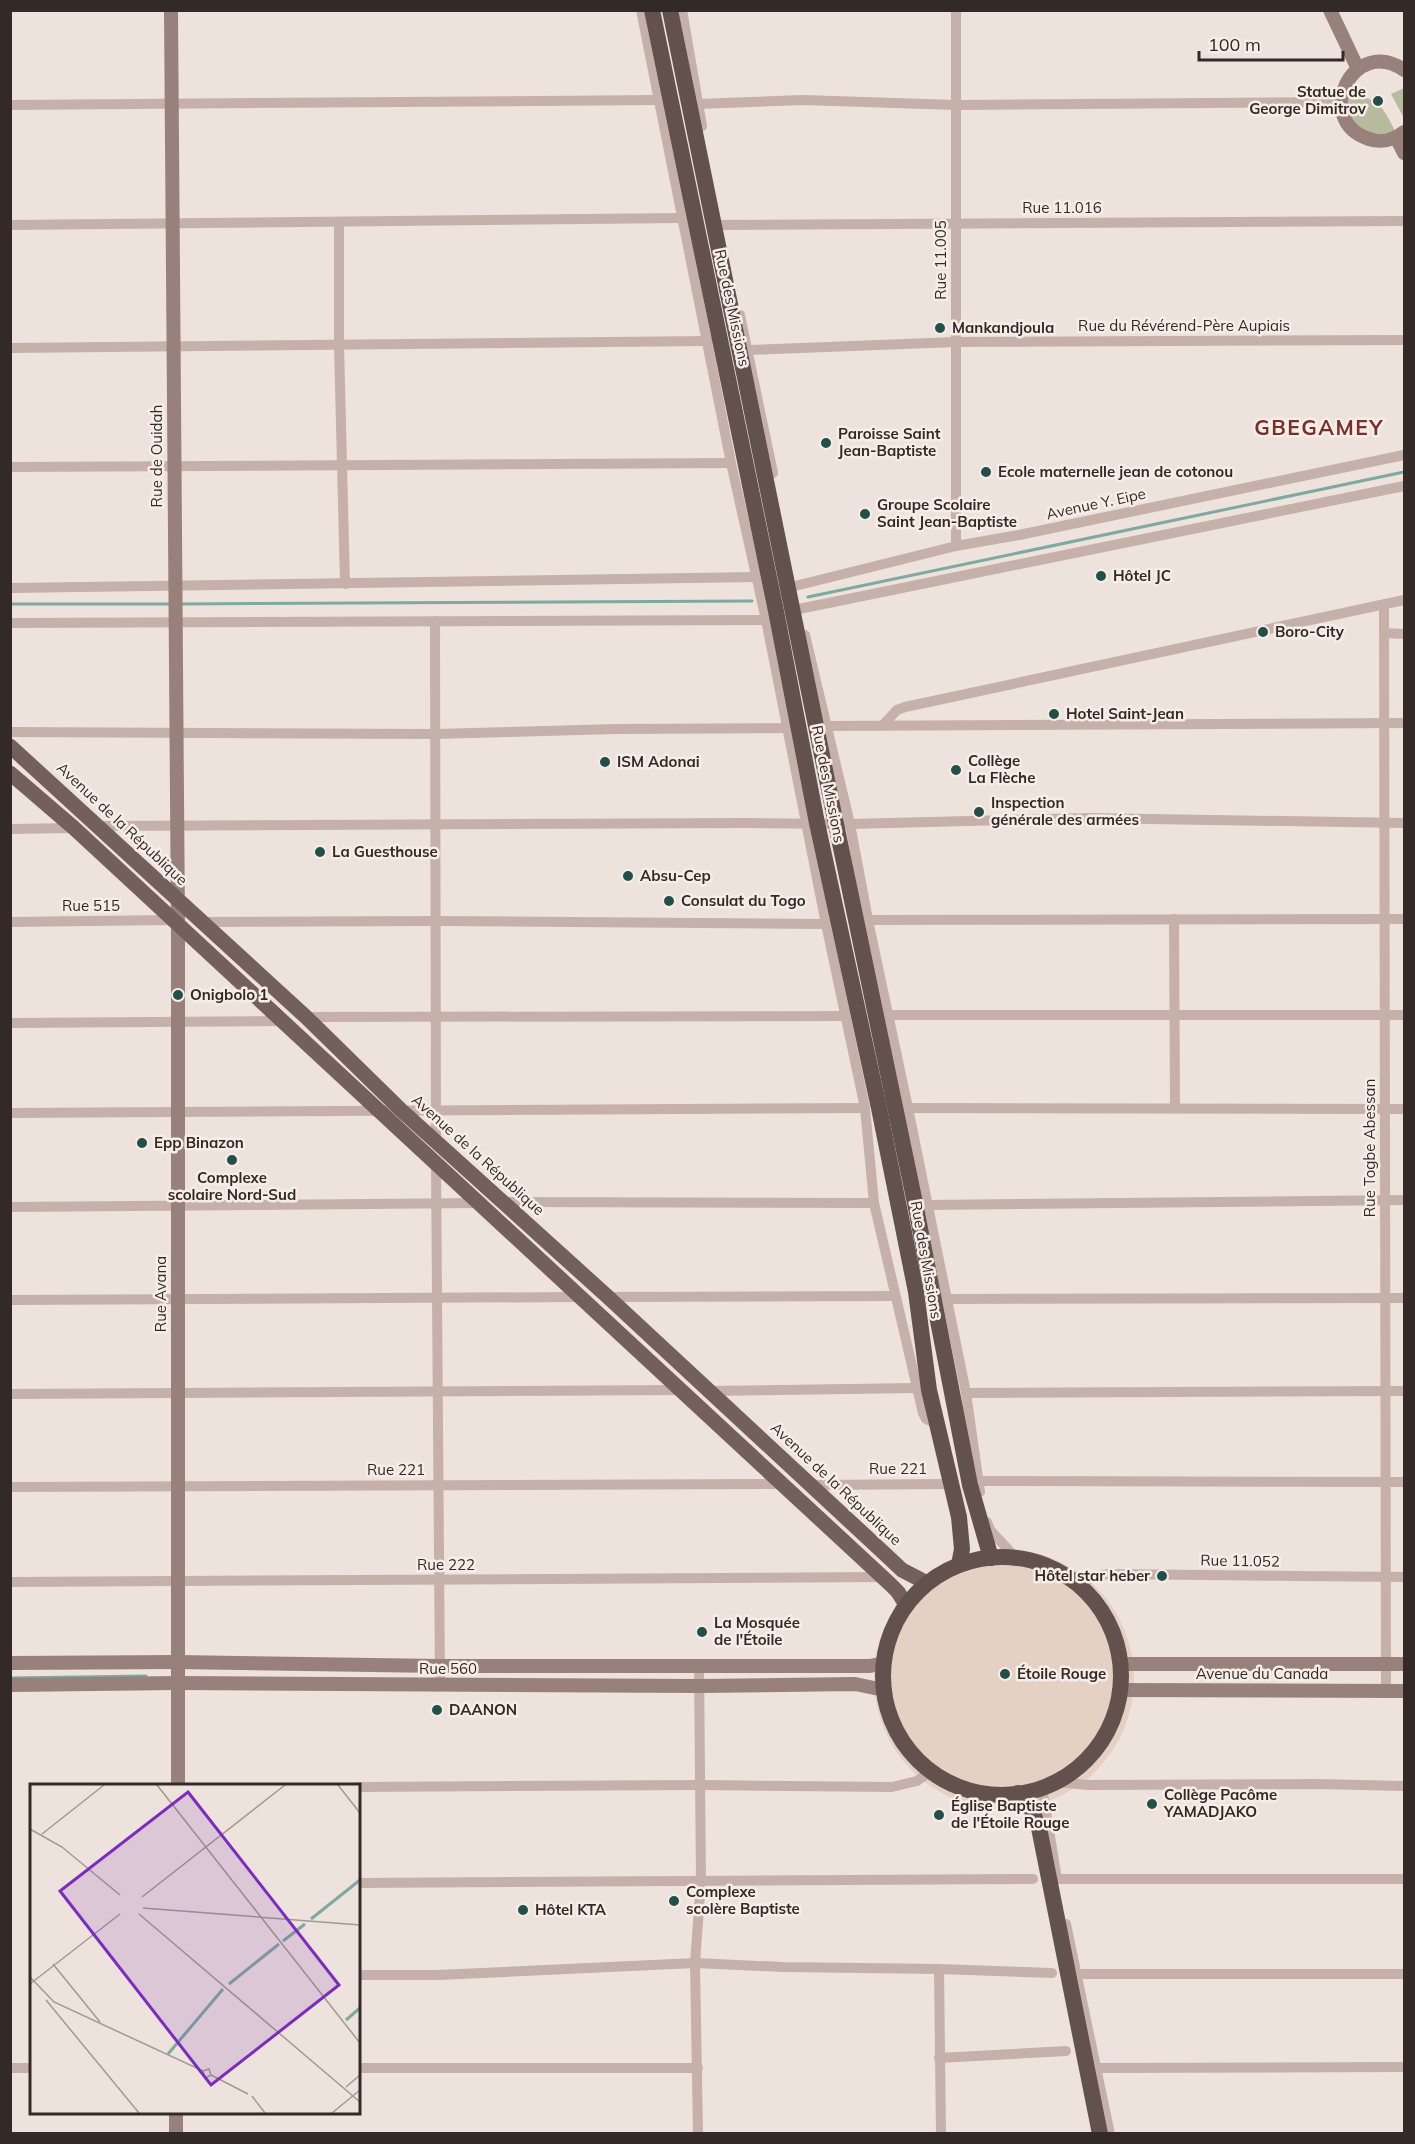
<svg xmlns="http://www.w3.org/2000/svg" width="1415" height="2144" font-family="Mulish,sans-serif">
	<rect width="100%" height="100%" fill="#eee2dc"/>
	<!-- green -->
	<g fill="#b7bb9e">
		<polygon points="1404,88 1404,118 1391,94"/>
		<path d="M1350 92C1379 101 1381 103 1395 131 1366 142 1343 122 1350 92Z"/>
	</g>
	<!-- plaza -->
	<circle fill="#e4d1c4" cx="1004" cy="1679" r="130"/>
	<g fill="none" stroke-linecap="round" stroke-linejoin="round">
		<!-- stream -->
		<g stroke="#7ea8a2" stroke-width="3">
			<polyline points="808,597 1404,472"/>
			<polyline points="10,604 171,604"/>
			<polyline points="180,604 752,601"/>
			<polyline points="10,1678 146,1676"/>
		</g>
		<!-- minor -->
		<g stroke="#c5b1a9" stroke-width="10">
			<polyline points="641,10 731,463 766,620 826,924 865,1108 874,1203 923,1413 926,1419 937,1424"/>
			<polyline points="682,10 702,126"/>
			<polyline points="956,10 956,546"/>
			<polyline points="698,104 803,100 956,105 1341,102"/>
			<polyline points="10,105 658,100"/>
			<polyline points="339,222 339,345 345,584"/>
			<polyline points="10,225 683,218"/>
			<polyline points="719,225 1404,221"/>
			<polyline points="740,315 773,473"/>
			<polyline points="10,348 708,341"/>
			<polyline points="748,350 956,342 1404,340"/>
			<polyline points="10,467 731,463"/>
			<polyline points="795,586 956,546 1019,535 1404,455"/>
			<polyline points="10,588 757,577"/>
			<polyline points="1384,605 1386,1690"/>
			<polyline points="799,609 1404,486"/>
			<polyline points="435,621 436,1142"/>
			<polyline points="10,623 766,620"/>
			<polyline points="1384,633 1404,634"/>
			<polyline points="805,635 850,824 868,920 908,1108 966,1393 980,1492"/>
			<polyline points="884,724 897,710 905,707 1404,600"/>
			<polyline points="827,726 1404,723"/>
			<polyline points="10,732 435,734 617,729 786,728"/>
			<polyline points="98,826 747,823 850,824 1090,818 1404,823"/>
			<polyline points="10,829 74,828"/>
			<polyline points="1174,919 1175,1108"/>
			<polyline points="868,920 1404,919"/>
			<polyline points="10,922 172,920"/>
			<polyline points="200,922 436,921 826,924"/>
			<polyline points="889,1015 1404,1015"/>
			<polyline points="306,1017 845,1016"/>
			<polyline points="10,1023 283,1021"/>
			<polyline points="908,1108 1404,1109"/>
			<polyline points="10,1113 865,1108"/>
			<polyline points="436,1164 440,1685"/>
			<polyline points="502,1202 874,1203"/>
			<polyline points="927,1205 1404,1200"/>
			<polyline points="10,1207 480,1203"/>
			<polyline points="608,1297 895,1296"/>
			<polyline points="946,1299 1404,1298"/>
			<polyline points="10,1300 581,1297"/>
			<polyline points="709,1391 917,1388"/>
			<polyline points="966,1393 1404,1391"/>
			<polyline points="10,1394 681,1390"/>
			<polyline points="977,1481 1404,1482"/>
			<polyline points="810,1485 951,1484"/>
			<polyline points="10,1487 781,1484"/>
			<polyline points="987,1522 990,1530 1017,1559"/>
			<polyline points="10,1582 883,1577"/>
			<polyline points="1078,1585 1095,1576 1109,1574 1404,1577"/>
			<polyline points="1056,1782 1088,1785 1318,1784 1404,1786"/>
			<polyline points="358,1787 700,1785 892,1787 917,1781 931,1771"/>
			<polyline points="1042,1788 1057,1879"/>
			<polyline points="1057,1879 1404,1879"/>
			<polyline points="358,1883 1033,1879"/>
			<polyline points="1066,1924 1110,2134"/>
			<polyline points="939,1969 941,2134"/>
			<polyline points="1077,1974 1404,1974"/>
			<polyline points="358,1975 438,1975 695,1963 783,1967 939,1969 1052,1973"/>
			<polyline points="939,2058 1066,2051"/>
			<polyline points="10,2068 32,2068"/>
			<polyline points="358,2068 698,2068"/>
			<polyline points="1098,2068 1404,2067"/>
			<polyline points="698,2134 695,1963 701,1881 699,1666"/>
		</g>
		<!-- secondary -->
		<g stroke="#98807b" stroke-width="14">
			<polyline points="171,10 178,926 178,1786"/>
			<polyline points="1330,10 1358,69"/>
			<path d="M1404 70C1353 35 1312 120 1369 139 1381 143 1394 140 1404 132"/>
			<polyline points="1396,137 1404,153"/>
			<polyline points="10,1663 177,1662 440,1666 870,1666 884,1663"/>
			<polyline points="1120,1664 1404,1664"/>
			<polyline points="10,1685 177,1683 699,1686 855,1684 884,1690"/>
			<polyline points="1120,1690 1404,1691"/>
			<polyline points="176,2134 176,2112"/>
		</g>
		<!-- primary -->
		<g stroke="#735f5b" stroke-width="15">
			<polyline points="10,746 306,1017 402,1111 608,1297 885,1554 902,1570 927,1583"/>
			<polyline points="10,773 74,828 890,1584 898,1592 906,1605"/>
		</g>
		<!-- trunk -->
		<g stroke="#63514e" stroke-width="16">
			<polyline points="652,10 776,611 817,823 879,1108 916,1292 929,1390 959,1517 962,1549 959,1565"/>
			<polyline points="670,10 836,824 915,1203 970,1485 991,1558"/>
			<circle cx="1002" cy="1676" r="119"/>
			<polyline points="1018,1793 1029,1804 1039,1828 1100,2134"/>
		</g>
	</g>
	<!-- markers -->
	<g fill="#234f4a" stroke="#f7ede7" stroke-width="2">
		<circle cx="1378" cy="101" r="6"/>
		<circle cx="940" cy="328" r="6"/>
		<circle cx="826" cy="443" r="6"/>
		<circle cx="986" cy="472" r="6"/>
		<circle cx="865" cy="514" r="6"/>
		<circle cx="1101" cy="576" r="6"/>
		<circle cx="1263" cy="632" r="6"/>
		<circle cx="1054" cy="714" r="6"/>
		<circle cx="605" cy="762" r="6"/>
		<circle cx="956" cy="770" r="6"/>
		<circle cx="979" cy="812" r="6"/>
		<circle cx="320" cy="852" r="6"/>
		<circle cx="628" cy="876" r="6"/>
		<circle cx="669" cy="901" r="6"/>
		<circle cx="178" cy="995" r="6"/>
		<circle cx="142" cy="1143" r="6"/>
		<circle cx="232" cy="1160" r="6"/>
		<circle cx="1162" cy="1576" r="6"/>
		<circle cx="702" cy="1632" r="6"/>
		<circle cx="1005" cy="1674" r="6"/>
		<circle cx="437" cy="1710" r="6"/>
		<circle cx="1152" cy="1804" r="6"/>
		<circle cx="939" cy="1815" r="6"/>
		<circle cx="674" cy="1901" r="6"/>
		<circle cx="523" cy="1910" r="6"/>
	</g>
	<g text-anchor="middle" stroke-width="5" stroke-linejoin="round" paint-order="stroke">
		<!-- poi labels -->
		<g font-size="15" font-weight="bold" fill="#332a28" stroke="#f7ede7" text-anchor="start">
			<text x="1366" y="97" text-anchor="end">Statue de<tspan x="1366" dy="17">George Dimitrov</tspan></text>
			<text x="952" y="333">Mankandjoula</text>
			<text x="838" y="439">Paroisse Saint<tspan x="838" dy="17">Jean-Baptiste</tspan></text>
			<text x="998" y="477">Ecole maternelle jean de cotonou</text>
			<text x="877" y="510">Groupe Scolaire<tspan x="877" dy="17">Saint Jean-Baptiste</tspan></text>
			<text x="1113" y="581">Hôtel JC</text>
			<text x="1275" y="637">Boro-City</text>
			<text x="1066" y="719">Hotel Saint-Jean</text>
			<text x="968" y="766">Collège<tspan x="968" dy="17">La Flèche</tspan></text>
			<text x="617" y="767">ISM Adonai</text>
			<text x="991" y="808">Inspection<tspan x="991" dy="17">générale des armées</tspan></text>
			<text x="332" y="857">La Guesthouse</text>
			<text x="640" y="881">Absu-Cep</text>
			<text x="681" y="906">Consulat du Togo</text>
			<text x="190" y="1000">Onigbolo 1</text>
			<text x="154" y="1148">Epp Binazon</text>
			<text x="232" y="1183" text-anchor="middle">Complexe<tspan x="232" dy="17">scolaire Nord-Sud</tspan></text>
			<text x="1150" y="1581" text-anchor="end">Hôtel star heber</text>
			<text x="714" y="1628">La Mosquée<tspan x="714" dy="17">de l'Étoile</tspan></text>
			<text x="1017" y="1679">Étoile Rouge</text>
			<text x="449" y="1715">DAANON</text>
			<text x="1164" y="1800">Collège Pacôme<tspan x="1164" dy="17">YAMADJAKO</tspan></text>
			<text x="951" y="1811">Église Baptiste<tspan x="951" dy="17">de l'Étoile Rouge</tspan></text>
			<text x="686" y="1897">Complexe<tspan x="686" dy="17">scolère Baptiste</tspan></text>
			<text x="535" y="1915">Hôtel KTA</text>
		</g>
		<!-- street labels -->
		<g font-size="15" fill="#332a28" stroke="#f7ede7">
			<text x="1062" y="213">Rue 11.016</text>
			<text transform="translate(941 260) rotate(-90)" y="5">Rue 11.005</text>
			<text transform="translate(732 308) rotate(78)" y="5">Rue des Missions</text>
			<text x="1184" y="331">Rue du Révérend-Père Aupiais</text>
			<text transform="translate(157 456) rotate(-90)" y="5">Rue de Ouidah</text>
			<text transform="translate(1096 504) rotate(-12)" y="5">Avenue Y. Eipe</text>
			<text transform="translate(828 784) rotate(79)" y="5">Rue des Missions</text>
			<text transform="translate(122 824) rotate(43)" y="5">Avenue de la République</text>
			<text x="91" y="911">Rue 515</text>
			<text transform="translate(1370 1148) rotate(-90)" y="5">Rue Togbe Abessan</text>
			<text transform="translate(478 1155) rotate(42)" y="5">Avenue de la République</text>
			<text transform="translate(926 1260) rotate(80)" y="5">Rue des Missions</text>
			<text transform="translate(161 1294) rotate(-90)" y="5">Rue Avana</text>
			<text x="898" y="1474">Rue 221</text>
			<text x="396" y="1475">Rue 221</text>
			<text transform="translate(836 1484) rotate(43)" y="5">Avenue de la République</text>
			<text transform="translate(1240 1561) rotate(1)" y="5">Rue 11.052</text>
			<text x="446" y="1570">Rue 222</text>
			<text x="448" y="1674">Rue 560</text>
			<text x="1262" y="1679">Avenue du Canada</text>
		</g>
		<!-- district labels -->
		<g font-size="21" font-weight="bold" letter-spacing="1.5" fill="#78302b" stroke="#f7ede7">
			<text x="1319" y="435">GBEGAMEY</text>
		</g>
	</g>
	<!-- overview -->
	<g transform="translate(30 1784)">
		<rect width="330" height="330" fill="#eee2dc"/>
		<path fill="none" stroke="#7ea8a2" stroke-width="3" d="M281 135 330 96M253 157 275 140M199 200 249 160M316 236 330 224M138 270 193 205"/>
		<path fill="none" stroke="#a39894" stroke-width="1.5" d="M127 1 330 259M308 1 330 29M0 45 32 63 90 111M12 50 74 1M112 113 255 1M113 124 330 141M109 130 330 318M23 180 70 238M0 193 24 218 173 287 179 285 181 291 175 294 173 287M0 200 90 130M16 216 109 329M181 291 218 310M316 303 330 291M222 312 235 329M302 329 330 306"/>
		<path fill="#7b2cbf" fill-opacity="0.15" stroke="#7b2cbf" stroke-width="3" d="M158 8 309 201 181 301 30 107Z"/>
		<rect width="330" height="330" fill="none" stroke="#332a28" stroke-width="3"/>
	</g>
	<!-- border -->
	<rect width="1415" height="2144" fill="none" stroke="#332a28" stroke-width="24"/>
	<!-- scale -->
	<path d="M1199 51v9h144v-9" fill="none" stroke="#332a28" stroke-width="3"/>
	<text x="1208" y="51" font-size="18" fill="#332a28" stroke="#f7ede7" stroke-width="4.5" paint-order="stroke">100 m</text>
</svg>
